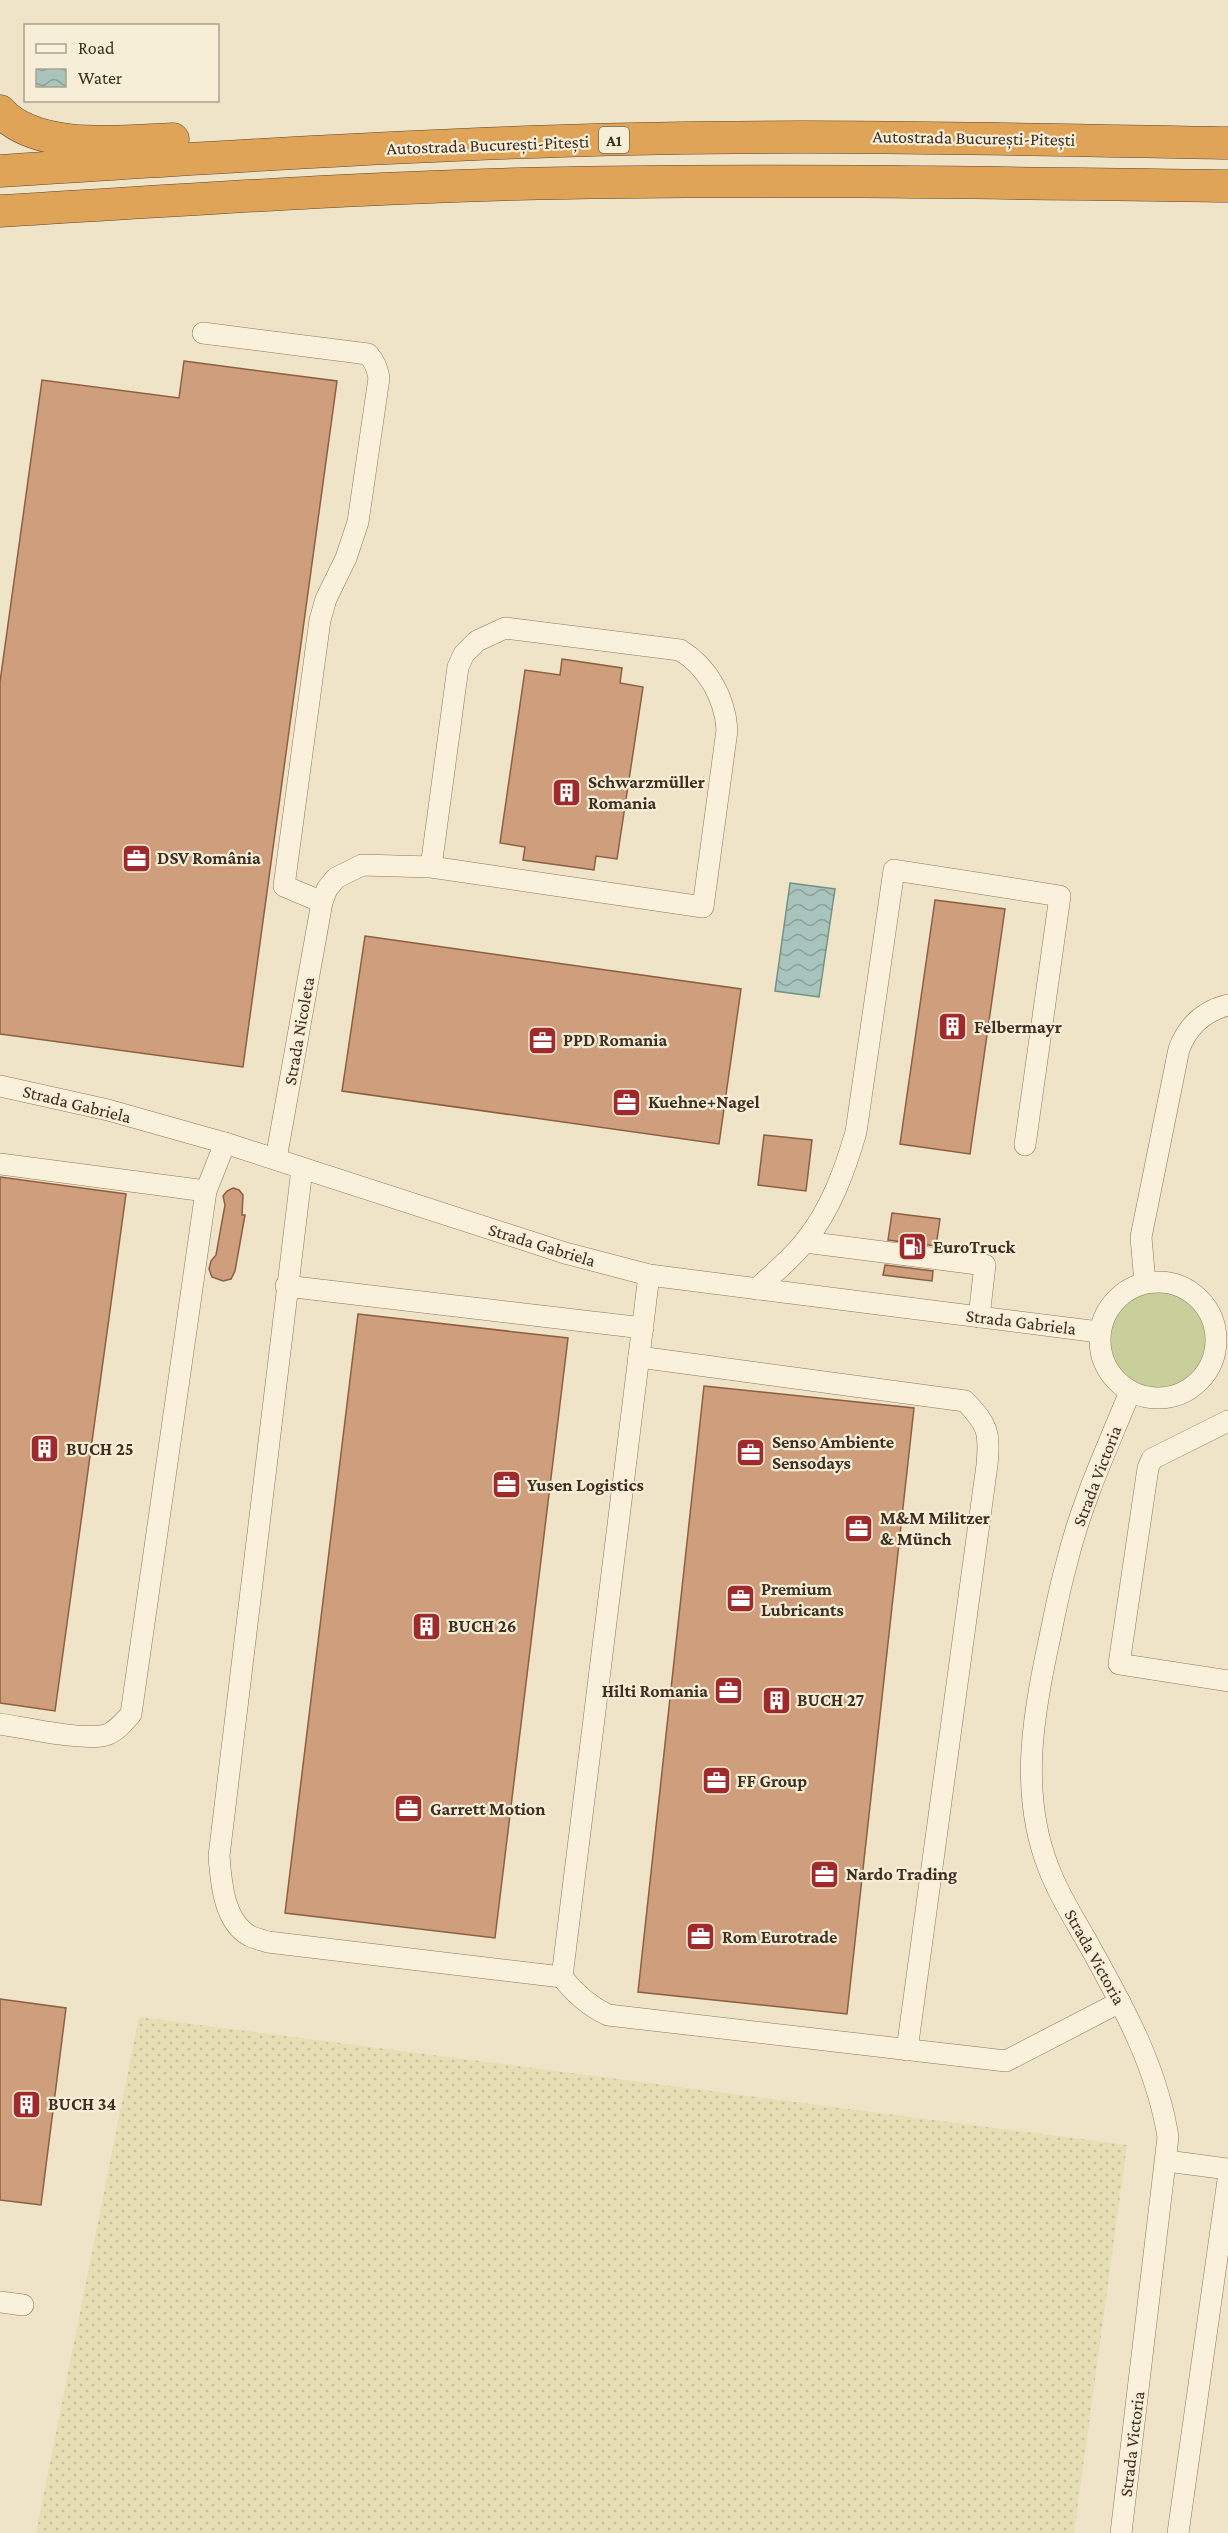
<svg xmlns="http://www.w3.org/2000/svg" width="1228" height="2533" font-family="'Crimson Pro',serif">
	<defs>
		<pattern id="farmland-dots" width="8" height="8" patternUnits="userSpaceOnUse" patternTransform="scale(1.5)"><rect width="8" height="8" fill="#e6deb5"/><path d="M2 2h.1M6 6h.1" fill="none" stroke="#c6bf9b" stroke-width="1.8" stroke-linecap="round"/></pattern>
		<pattern id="water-waves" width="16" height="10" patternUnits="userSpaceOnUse" patternTransform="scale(1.5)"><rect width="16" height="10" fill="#a9c4bc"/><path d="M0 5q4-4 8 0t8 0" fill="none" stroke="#8ba098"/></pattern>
	</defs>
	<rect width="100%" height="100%" fill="#f0e4c8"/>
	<!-- farmland -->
	<polygon fill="url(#farmland-dots)" points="139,2017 1127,2145 1074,2533 36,2533"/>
	<!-- green -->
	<circle fill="#c9cf9b" cx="1158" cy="1340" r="58"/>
	<!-- water -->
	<polygon fill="url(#water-waves)" stroke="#6f938a" stroke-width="1.5" points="790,883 835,889 819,997 775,991"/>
	<!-- building -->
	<g fill="#cf9f7d" stroke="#8d5f41" stroke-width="1.5">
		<polygon points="184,361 337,381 243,1067 0,1034 0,682 42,380 179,398"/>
		<polygon points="562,659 622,668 620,683 643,687 617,859 596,856 594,870 523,860 525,847 500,843 525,670 560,675"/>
		<polygon points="935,900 1005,909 970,1154 900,1144"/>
		<polygon points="365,936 741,989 719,1144 342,1091"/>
		<polygon points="764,1135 812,1140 806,1191 758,1185"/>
		<polygon points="0,1177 126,1194 55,1711 0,1703"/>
		<polygon points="233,1188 239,1190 243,1195 242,1215 245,1215 235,1271 231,1279 223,1281 212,1277 209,1269 211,1261 216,1255 225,1205 223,1196 227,1191"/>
		<polygon points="892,1213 940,1219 936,1246 888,1240"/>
		<polygon points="885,1265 933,1271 932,1281 883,1275"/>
		<polygon points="358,1314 568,1338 495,1938 285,1913"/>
		<polygon points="704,1386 914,1408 847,2014 638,1992"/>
		<polygon points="0,1999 66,2008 41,2205 0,2200"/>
	</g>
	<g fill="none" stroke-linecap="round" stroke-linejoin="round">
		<defs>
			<g id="minor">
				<path d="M203 333 368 354C375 362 377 368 379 378L358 522 346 558 326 599 320 620 284 886 322 902"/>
				<polyline points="0,1086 108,1110 225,1143 565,1253 649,1275 1099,1332"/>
				<path d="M276 1159 322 902 327 889 336 878 362 865 431 867 703 907 727 730C725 698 708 667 680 650L505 628 477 641 464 654 458 667 431 867"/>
				<polyline points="0,1164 206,1191"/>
				<path d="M302 1169 219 1856C221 1883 224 1922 250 1936 256 1939 263 1940 268 1942L562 1977C575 1994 589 2006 608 2015L1006 2061 1120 2002"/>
				<polyline points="805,1242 985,1265 979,1317"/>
				<circle cx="1158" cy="1340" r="58"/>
				<path d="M1145 1283 1141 1237 1179 1049C1188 1025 1204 1011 1228 1005"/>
				<polyline points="286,1286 643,1328"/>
				<path d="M757 1289C773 1273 793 1258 806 1240 831 1209 845 1170 856 1132L894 870 1060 896 1025 1145"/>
				<path d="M639 1357 965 1401C988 1425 990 1432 987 1465L907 2050"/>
				<polyline points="1228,1421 1152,1459 1148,1468 1119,1664 1228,1681"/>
				<path d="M0 1724C26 1728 83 1741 106 1735 117 1731 124 1722 131 1714L206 1191 225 1143"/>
				<polyline points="562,1977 649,1275"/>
				<polyline points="1167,2161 1228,2169"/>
				<polyline points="0,2302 23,2305"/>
				<path d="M1121 2533 1168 2137C1157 2067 1123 2006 1089 1945 1075 1920 1059 1896 1049 1869 1020 1796 1032 1720 1048 1646 1054 1618 1059 1590 1067 1562 1081 1504 1107 1448 1130 1392"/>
				<polyline points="1178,2533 1228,2180"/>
			</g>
			<g id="highway">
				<path d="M0 111C37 152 123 141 173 139"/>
				<path d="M0 171C187 159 374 147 561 141 783 133 1006 139 1228 143"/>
				<path d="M0 211C189 200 378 186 567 183 788 179 1008 183 1228 186"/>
			</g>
		</defs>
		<!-- minor casing -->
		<use href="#minor" stroke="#8d765c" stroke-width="22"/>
		<!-- highway casing -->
		<use href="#highway" stroke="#5b4430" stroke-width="33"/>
		<!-- minor -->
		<use href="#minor" stroke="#faf1dc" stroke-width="21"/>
		<!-- highway -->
		<use href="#highway" stroke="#e0a458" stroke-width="32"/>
	</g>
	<!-- icons -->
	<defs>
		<symbol id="building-square" viewBox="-11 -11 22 22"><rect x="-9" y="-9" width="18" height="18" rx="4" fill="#9e2a2b" stroke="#f7eed8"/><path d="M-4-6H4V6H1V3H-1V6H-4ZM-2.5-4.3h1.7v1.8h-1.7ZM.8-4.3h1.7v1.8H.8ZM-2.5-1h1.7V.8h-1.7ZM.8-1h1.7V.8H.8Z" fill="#fff"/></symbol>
		<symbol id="office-square" viewBox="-11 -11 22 22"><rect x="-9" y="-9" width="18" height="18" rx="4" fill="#9e2a2b" stroke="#f7eed8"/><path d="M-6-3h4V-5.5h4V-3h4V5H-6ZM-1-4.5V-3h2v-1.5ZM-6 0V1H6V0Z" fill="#fff"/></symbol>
		<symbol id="fuel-square" viewBox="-11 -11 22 22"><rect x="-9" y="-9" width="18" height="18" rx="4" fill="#9e2a2b" stroke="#f7eed8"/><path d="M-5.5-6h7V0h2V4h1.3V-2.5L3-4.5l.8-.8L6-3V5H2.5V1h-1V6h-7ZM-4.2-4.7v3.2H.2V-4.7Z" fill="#fff"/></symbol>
	</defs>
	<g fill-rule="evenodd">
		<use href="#building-square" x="550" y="776" width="33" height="33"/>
		<use href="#office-square" x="120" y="842" width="33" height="33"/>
		<use href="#building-square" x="936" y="1010" width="33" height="33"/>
		<use href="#office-square" x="526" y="1024" width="33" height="33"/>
		<use href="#office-square" x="610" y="1086" width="33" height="33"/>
		<use href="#fuel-square" x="896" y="1230" width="33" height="33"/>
		<use href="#building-square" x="28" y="1432" width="33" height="33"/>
		<use href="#office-square" x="734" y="1436" width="33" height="33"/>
		<use href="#office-square" x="490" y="1468" width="33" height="33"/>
		<use href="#office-square" x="842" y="1512" width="33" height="33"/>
		<use href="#office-square" x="724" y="1582" width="33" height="33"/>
		<use href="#building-square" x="410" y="1610" width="33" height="33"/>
		<use href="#office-square" x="712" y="1674" width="33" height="33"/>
		<use href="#building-square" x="760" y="1684" width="33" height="33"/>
		<use href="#office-square" x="700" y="1764" width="33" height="33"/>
		<use href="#office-square" x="392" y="1792" width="33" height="33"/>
		<use href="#office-square" x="808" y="1858" width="33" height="33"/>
		<use href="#office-square" x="684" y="1920" width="33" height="33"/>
		<use href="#building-square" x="10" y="2088" width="33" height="33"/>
	</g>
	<g text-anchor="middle" stroke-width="4.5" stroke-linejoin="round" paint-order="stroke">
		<!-- shield labels -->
		<rect fill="#f7eed8" stroke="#756857" stroke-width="1.5" x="599" y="127" width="30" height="26" rx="4.5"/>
		<g font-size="16" font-weight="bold" fill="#3d2e20">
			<text x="614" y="146">A1</text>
		</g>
		<!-- street labels -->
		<g font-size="18" fill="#3d2e20" stroke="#f7eed8">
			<text transform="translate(974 138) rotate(1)" y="6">Autostrada București-Pitești</text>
			<text transform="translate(488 145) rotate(-2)" y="6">Autostrada București-Pitești</text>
			<text transform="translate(299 1031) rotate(-80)" y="6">Strada Nicoleta</text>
			<text transform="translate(77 1104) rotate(14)" y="6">Strada Gabriela</text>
			<text transform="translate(542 1245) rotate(17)" y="6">Strada Gabriela</text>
			<text transform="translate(1021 1322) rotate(7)" y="6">Strada Gabriela</text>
			<text transform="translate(1097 1476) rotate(-69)" y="6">Strada Victoria</text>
			<text transform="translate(1095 1957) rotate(61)" y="6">Strada Victoria</text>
			<text transform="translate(1132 2444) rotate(-83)" y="6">Strada Victoria</text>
		</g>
		<!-- poi labels -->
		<g font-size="18" font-weight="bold" fill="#3d2e20" stroke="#f7eed8" text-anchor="start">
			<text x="588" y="788">Schwarzmüller<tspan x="588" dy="21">Romania</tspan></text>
			<text x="157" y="864">DSV România</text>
			<text x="974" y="1033">Felbermayr</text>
			<text x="563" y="1046">PPD Romania</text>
			<text x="648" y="1108">Kuehne+Nagel</text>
			<text x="933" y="1253">EuroTruck</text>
			<text x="772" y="1448">Senso Ambiente<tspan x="772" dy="21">Sensodays</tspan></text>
			<text x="66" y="1455">BUCH 25</text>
			<text x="527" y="1491">Yusen Logistics</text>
			<text x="880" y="1524">M&amp;M Militzer<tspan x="880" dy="21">&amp; Münch</tspan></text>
			<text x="761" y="1595">Premium<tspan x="761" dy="21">Lubricants</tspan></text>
			<text x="448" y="1632">BUCH 26</text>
			<text x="708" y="1697" text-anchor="end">Hilti Romania</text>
			<text x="797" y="1706">BUCH 27</text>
			<text x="737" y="1787">FF Group</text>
			<text x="430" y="1815">Garrett Motion</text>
			<text x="846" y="1880">Nardo Trading</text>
			<text x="722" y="1943">Rom Eurotrade</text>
			<text x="48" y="2110">BUCH 34</text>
		</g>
	</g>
	<!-- legend -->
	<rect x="24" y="24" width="195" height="78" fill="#f7eed8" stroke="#ada18e" stroke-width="1.5"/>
	<rect x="36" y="44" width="30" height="9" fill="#faf1dc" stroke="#ada18e" stroke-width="1.5"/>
	<text x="78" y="54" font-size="18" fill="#3d2e20">Road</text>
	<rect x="36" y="69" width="30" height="18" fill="url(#water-waves)" stroke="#ada18e" stroke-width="1.5"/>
	<text x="78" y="84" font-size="18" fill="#3d2e20">Water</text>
</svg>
